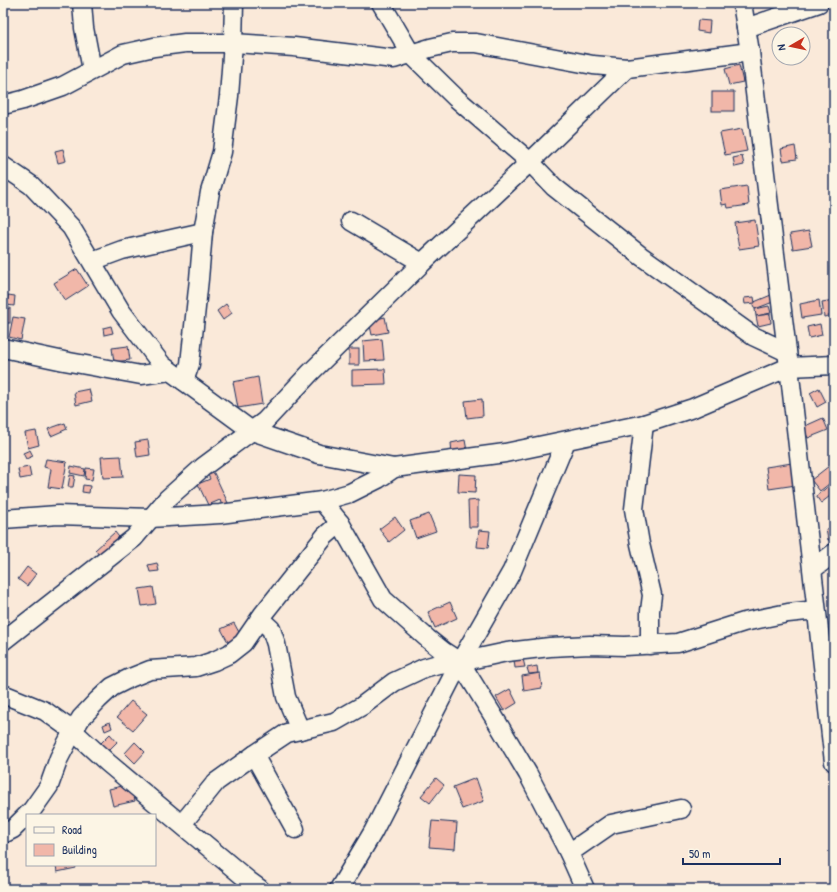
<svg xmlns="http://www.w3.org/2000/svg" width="837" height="892" font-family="'Patrick Hand',sans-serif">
	<rect width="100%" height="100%" fill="#fae9d9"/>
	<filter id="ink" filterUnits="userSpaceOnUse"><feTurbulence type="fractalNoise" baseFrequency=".025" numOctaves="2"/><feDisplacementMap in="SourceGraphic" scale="8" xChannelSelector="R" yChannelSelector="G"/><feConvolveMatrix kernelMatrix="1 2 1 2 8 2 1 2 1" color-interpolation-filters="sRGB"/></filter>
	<g filter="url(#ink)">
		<!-- building -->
		<g fill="#f1b7a9" stroke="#1b2f5e">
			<polygon points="698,20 710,21 709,33 697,31"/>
			<polygon points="739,65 743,82 729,85 725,69"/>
			<rect x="712" y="92" width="22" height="19"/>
			<polygon points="742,129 747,151 725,155 720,133"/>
			<polygon points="795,146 797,159 783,161 781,149"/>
			<polygon points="63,149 66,161 58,163 55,151"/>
			<polygon points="742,156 744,165 735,167 733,158"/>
			<polygon points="747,186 749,205 728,208 727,204 722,205 720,190"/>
			<polygon points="755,220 759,246 739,249 735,223"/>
			<polygon points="809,231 812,246 793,249 790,234"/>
			<polygon points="77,269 88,286 65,301 54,283"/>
			<polygon points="8,295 15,296 14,306 7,305"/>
			<polygon points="771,295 773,302 755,309 752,303"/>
			<polygon points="754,297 755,303 745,304 744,298"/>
			<polygon points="819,300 821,315 802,318 800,304"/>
			<polygon points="834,300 834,315 824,317 822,302"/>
			<polygon points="226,304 232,313 223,320 217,311"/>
			<polygon points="769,306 771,313 756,316 755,309"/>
			<rect x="3" y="308" width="7" height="15"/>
			<polygon points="770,314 771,323 758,326 756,316"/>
			<polygon points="13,317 25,319 21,340 9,337"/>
			<polygon points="385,317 388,332 372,335 369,321"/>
			<polygon points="820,324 822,335 809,338 807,327"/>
			<polygon points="111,326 113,333 104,335 103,328"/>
			<polygon points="382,339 384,360 364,361 363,341"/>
			<polygon points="128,346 130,360 114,362 112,348"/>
			<rect x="349" y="349" width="10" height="16"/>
			<polygon points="385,369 386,384 352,385 352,370"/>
			<polygon points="258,377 262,404 238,408 233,382"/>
			<polygon points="819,388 826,402 817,407 810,393"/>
			<polygon points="89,389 92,401 76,405 74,392"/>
			<polygon points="482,399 483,416 467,418 465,401"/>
			<polygon points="823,418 828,430 808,438 803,427"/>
			<polygon points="65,423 67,429 51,436 48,429"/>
			<polygon points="36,431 39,445 28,448 25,433"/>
			<polygon points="148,440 150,455 137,457 135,442"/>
			<polygon points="465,440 467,451 452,453 451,443"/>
			<polygon points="30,450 33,456 26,459 23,453"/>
			<polygon points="121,456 123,477 103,478 101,457"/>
			<polygon points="46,459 67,462 62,489 48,487 51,469 44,467"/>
			<polygon points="792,463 796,485 769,489 766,467"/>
			<polygon points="71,466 85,469 84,476 70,473"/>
			<polygon points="829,466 834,472 834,480 820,491 811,480"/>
			<polygon points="29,467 31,477 20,479 18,469"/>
			<polygon points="86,468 94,469 92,480 85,479"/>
			<polygon points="214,473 228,503 222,506 220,500 208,505 198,484 210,479 208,475"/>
			<polygon points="459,474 476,475 475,493 458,492"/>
			<polygon points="70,475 75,476 73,487 68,487"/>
			<polygon points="834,482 834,493 821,503 816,496"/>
			<polygon points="83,485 90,486 89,493 82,492"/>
			<polygon points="478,500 478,527 469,527 468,501"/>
			<polygon points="429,514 436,531 416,538 410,521"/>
			<polygon points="395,517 404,530 389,542 379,529"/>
			<polygon points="834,528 834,539 828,540 826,529"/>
			<polygon points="479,530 490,531 488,548 477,547"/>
			<polygon points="115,532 122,541 102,558 95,550"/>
			<polygon points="157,563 159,571 150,572 148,565"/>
			<polygon points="27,567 36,574 27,586 18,579"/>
			<polygon points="153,587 156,604 142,606 139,589"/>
			<polygon points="450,602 457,618 435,628 428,612"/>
			<polygon points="234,623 241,636 228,642 221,629"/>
			<polygon points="523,659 525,667 515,668 514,660"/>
			<polygon points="537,666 538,673 529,674 527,668"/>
			<polygon points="540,673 542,688 524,691 522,676"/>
			<polygon points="510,689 517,703 504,711 496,697"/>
			<polygon points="131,701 147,714 133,730 117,717"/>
			<polygon points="110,722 112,728 105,731 103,725"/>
			<polygon points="110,734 117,742 108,751 101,743"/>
			<polygon points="135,742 145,752 135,763 125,753"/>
			<polygon points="436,778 444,785 430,803 421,796"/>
			<polygon points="476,778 484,801 462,809 453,787"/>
			<polygon points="131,784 135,801 113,806 109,789"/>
			<polygon points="432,821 457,823 455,849 429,847"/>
			<polygon points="56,865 75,865 76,868 57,872"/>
		</g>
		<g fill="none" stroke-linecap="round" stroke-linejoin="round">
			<defs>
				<g id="minor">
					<polyline points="82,3 84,28 92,70"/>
					<polyline points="381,3 411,54 456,98 530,162 554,187 641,256 753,336 787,352"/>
					<polyline points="742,3 750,52 789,367 834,762"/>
					<polyline points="746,28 819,3"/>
					<polyline points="3,105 23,100 63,86 123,54 154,47 185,43 233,43 294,47 394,59 430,48 452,43 476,43 593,65 627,68 750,52"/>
					<polyline points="3,166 31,185 71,227 121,311 162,365 252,431 319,454 394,468"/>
					<polyline points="351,221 422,263"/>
					<polyline points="92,261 122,250 203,232"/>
					<polyline points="3,348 64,361 141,375 170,371"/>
					<polyline points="184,381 190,364 199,279 203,232 210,192 222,152 229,96 233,43 234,3"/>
					<polyline points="644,424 634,509 640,544 652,595 650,611 650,645"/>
					<polyline points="322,501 340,523 383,599 428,639 443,651 460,662 497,722 528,774 569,853 585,889"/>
					<polyline points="3,519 58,515 150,518 220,514 322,501 350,493 378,479 394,468 505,453 644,424 693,408 789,367 834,365"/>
					<polyline points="813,569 834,553"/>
					<polyline points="260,619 271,629 276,644 286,697 300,730"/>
					<polyline points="3,641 134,538 167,499 203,467 265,421 310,373 422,263 530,162 627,68"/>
					<polyline points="3,694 45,711 73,731 108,763 249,881 260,889"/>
					<polyline points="254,755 295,829"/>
					<polyline points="182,824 216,782 254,755 287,733 334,722 362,706 394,682 424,668 438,664 460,662 507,652 550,647 590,645 625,646 678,643 744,622 788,613 816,610"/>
					<polyline points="3,834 13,829 32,810 49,786 59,758 73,731 81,718 98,700 112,687 130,678 150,670 196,667 214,661 229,654 243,643 263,614 325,536 340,523"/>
					<polyline points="569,853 611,824 681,809"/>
					<polyline points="339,889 373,832 460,662 512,571 566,441"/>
				</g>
			</defs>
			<!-- minor casing -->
			<use href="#minor" stroke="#1b2f5e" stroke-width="21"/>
			<!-- minor -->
			<use href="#minor" stroke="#fcf5e5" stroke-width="18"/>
		</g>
	</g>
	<!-- margin -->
	<rect width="837" height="892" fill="none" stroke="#fcf5e5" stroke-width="16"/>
	<rect x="8" y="8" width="821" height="876" fill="none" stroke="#1b2f5e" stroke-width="1.5" filter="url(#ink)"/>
	<!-- legend -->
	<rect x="26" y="814" width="130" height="52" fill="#fcf5e5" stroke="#a2a6af"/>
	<rect x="34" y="827" width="20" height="6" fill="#fcf5e5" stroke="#a2a6af"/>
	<text x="62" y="834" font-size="12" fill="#1b2f5e">Road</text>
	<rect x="34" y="844" width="20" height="12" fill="#f1b7a9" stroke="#a2a6af"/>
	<text x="62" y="854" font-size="12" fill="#1b2f5e">Building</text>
	<!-- north arrow -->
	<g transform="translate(791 46) rotate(261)"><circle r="19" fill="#fcf5e5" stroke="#a2a6af"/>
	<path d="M0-3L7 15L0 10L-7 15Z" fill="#c8321e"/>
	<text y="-6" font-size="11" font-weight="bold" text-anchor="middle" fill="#1b2f5e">N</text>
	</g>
	<!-- scale -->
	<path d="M683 858v6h97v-6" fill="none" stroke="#1b2f5e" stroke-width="2"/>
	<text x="689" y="858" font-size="12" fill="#1b2f5e" stroke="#fcf5e5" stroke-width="3" paint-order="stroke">50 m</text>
</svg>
